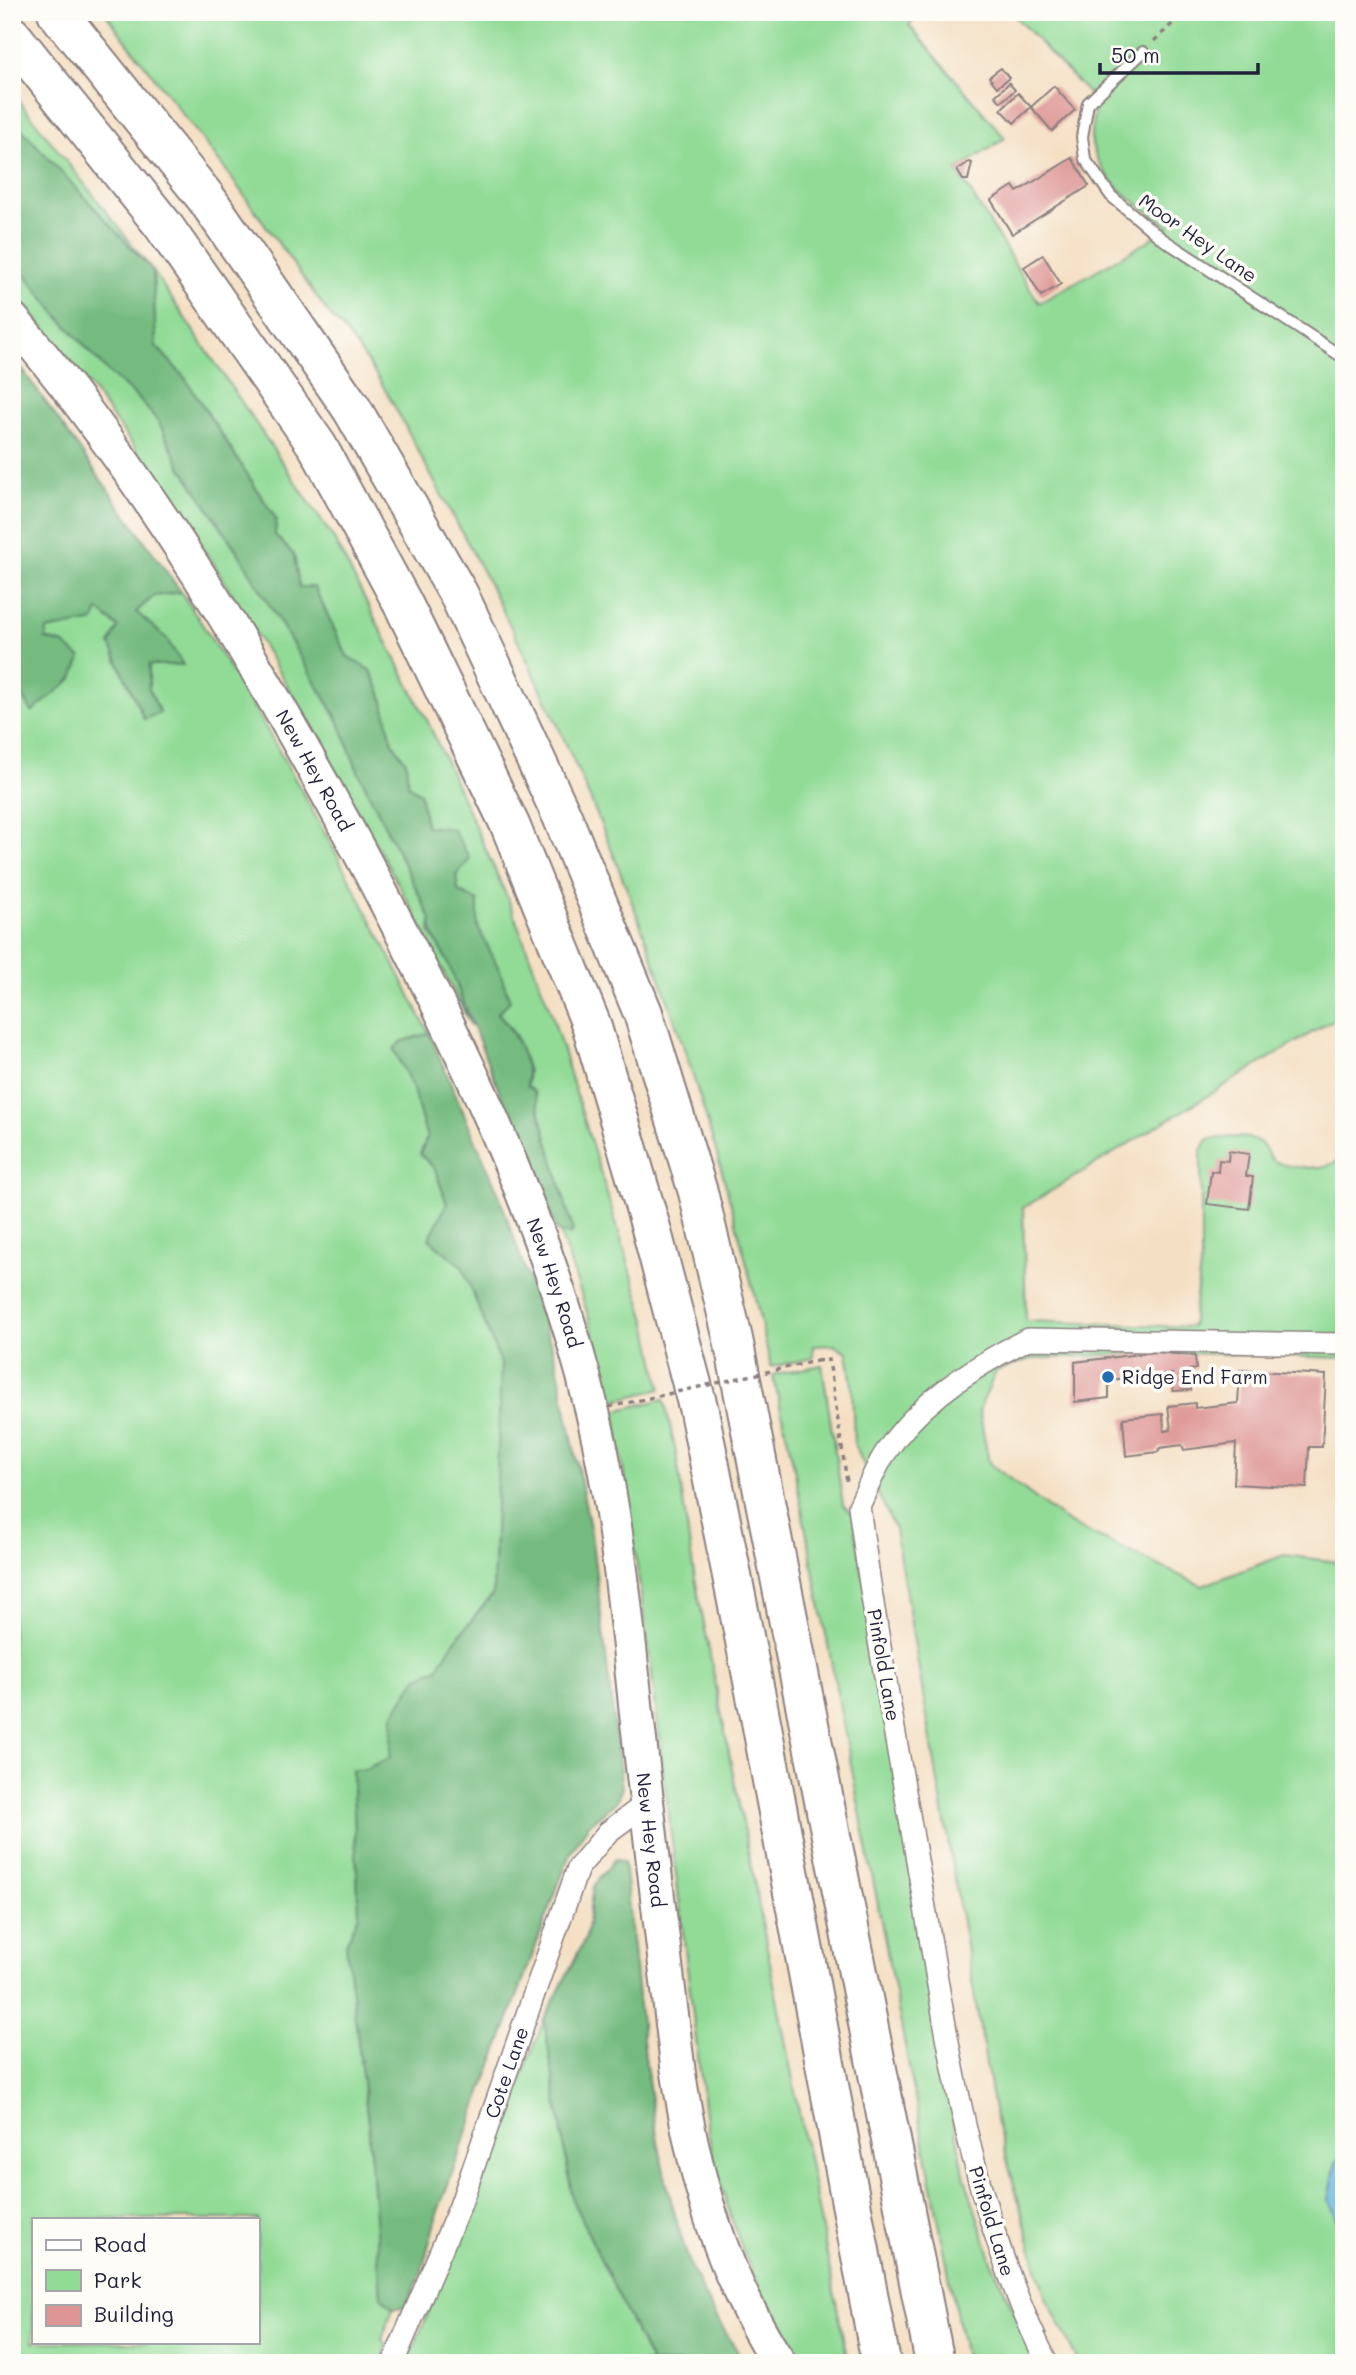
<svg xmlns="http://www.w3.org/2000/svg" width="1356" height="2375" font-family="Mali,sans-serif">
	<rect width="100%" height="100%" fill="#fdfcf7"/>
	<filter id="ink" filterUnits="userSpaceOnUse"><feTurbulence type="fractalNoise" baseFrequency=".0143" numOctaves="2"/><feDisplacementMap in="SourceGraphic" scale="14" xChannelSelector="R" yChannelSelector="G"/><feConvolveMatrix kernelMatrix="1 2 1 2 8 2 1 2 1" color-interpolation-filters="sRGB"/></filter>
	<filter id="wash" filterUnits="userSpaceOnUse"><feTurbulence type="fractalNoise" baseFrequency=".00686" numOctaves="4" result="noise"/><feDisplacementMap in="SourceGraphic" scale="28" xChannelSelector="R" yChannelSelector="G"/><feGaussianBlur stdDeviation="1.57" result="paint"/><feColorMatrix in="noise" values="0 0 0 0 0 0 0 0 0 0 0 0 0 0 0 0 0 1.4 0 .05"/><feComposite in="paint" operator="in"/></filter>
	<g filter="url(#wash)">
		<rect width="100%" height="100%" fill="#f4dfc3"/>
		<!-- green -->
		<g fill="#92db97" stroke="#5a7e69" stroke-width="2" fill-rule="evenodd">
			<path d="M104 12H921L909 25 1005 138 957 170 1039 303 1145 243 1169 226C1138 205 1094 178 1091 136 1091 125 1095 113 1096 102L1011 12H1344V1013L1023 1208 1026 1321 1192 1327 1201 1260V1150L1209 1139C1224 1138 1245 1134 1259 1142 1265 1146 1267 1155 1273 1160 1287 1169 1324 1171 1337 1161L1344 1167V1358L1156 1352 1030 1359 996 1371 979 1410 989 1463 1068 1523 1202 1586 1284 1555 1344 1563V2157L1336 2161 1329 2200 1344 2233V2363H1079L1044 2293 995 2116 895 1529 854 1444 852 1385 847 1352 834 1345 813 1346V1358L771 1367C705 1064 597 777 447 505 411 441 381 367 329 314L228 173Z"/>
			<polygon points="12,92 153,271 334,539 428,722 508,899 552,1015 648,1327 661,1389 612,1401 585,1305 560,1233 569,1235 573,1230 534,1092 527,1086 528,1071 516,1036 498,1012 488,949 478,927 478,901 458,891 456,875 426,826 420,793 408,785 406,762 392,742 381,693 371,671 347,656 314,587 299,587 294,555 275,535 276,519 185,378 156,346 153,271 12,119"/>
			<polygon points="12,257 59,317 110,374 139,399 158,421 181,467 241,557 338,720 358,771 431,919 430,932 449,964 471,1026 411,907 294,697 217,569 135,448 80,373 12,288"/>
			<path d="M181 592C275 733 353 883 429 1033L401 1042 394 1049 412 1086 427 1138 420 1154 435 1169 447 1204 429 1239 462 1266 501 1364 493 1594 454 1642 437 1669 417 1678 394 1714 390 1758 363 1771 352 1770 359 1914 346 1944 368 2122 381 2295 393 2308 382 2340 386 2344 383 2363H12V677L32 711 64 644 46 639 47 629 93 621 98 609 118 627 159 714 149 689 148 665H182L166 638 136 612 154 596ZM33 2219H257V2342H33Z"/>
			<polygon points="822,1365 843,1505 853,1515 942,2058 965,2178 993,2265 1037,2363 1000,2358 997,2363 966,2363 793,1463 773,1375"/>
			<path d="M664 1399 676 1453 693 1568 848 2363H802C752 2290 724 2209 706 2122L650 1659 615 1411Z"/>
			<polygon points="544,2020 573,2202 651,2363 407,2363 470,2215"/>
		</g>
		<!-- forest -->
		<g fill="#75bb80" stroke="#4c6e5e" stroke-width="2">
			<path d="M12 119 153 271 156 346 185 378 276 519 275 535 294 555 299 587H314L347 656 371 671 381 693 392 741 406 762 408 785 420 793 426 826 453 829 470 859 456 875 458 891 478 901V927L499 969 510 1001 498 1013C515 1035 529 1057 527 1086L534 1092 573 1231 570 1235 557 1231C520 1144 485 1056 450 968 444 950 430 939 431 919L358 771 338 720 241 557 181 467 158 421 139 399 110 374 59 317 12 257Z"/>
			<polygon points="12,355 181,592 154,596 136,612 166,638 183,665 149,665 149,689 160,713 144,719 110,644 118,627 98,610 94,621 47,630 46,639 64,644 81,658 73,678 32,712 12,677"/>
			<polygon points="429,1033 498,1192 556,1359 591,1533 622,1788 616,1802 589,1824 569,1856 437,2214 420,2277 405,2307 393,2308 381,2296 368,2122 346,1944 359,1914 352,1770 363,1770 390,1758 393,1715 417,1678 437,1669 454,1642 493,1594 501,1364 462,1266 429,1239 447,1204 435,1169 420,1154 427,1138 412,1086 394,1049 401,1042"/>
			<path d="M615 1859 624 1862C639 1992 645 2130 687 2255 699 2292 724 2330 745 2363H651L573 2202 544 2020 586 1937 593 1887Z"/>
		</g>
		<!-- water -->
		<polygon fill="#66b8e1" stroke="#446d8e" stroke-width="2" points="1344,2157 1344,2233 1329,2201 1336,2161"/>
		<g id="blocks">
			<!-- building -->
			<g fill="#de9695">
				<polygon points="1001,68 1009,78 997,87 989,77"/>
				<polygon points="1009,83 1015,90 1001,102 995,96"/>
				<polygon points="1054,86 1075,110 1052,131 1031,107"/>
				<polygon points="1018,93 1031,107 1014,123 1001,109"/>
				<polygon points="1072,158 1089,186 1012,234 991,200 1013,186 1017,192"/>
				<polygon points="969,162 972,163 968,180 963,180 957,170"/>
				<polygon points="1043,255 1061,284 1041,296 1024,267"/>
				<polygon points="1229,1151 1249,1154 1246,1176 1253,1177 1249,1209 1207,1204 1211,1171 1218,1172 1219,1160 1228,1161"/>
				<polygon points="1156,1352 1195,1356 1196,1369 1189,1370 1191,1390 1173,1391 1172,1374 1109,1380 1109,1398 1075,1402 1075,1362"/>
				<polygon points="1240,1370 1326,1375 1322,1447 1309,1447 1307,1488 1234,1484 1236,1443 1184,1450 1182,1445 1160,1448 1158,1452 1126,1456 1123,1418 1163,1414 1164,1431 1171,1430 1168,1406 1195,1403 1195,1408 1238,1403"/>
			</g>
		</g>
	</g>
	<g filter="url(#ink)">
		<use href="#blocks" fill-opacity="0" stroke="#8b807f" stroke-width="2"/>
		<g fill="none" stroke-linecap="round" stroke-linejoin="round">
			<defs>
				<polyline id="lane" points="1143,52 1088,103 1082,137 1085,159 1111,196 1161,238 1344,358"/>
				<g id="street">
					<path id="s1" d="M393 2363 460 2206 578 1868 608 1832 647 1803"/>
					<path d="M1047 2363C969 2205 949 2048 920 1878 899 1754 875 1630 859 1506 868 1488 875 1468 886 1452 919 1402 976 1365 1028 1339L1344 1344"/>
				</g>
				<g id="primary">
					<path id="s2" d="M12 319C147 477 259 666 358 849 454 1029 546 1214 593 1414 617 1513 626 1616 637 1718 650 1835 664 1953 678 2070 694 2176 721 2273 779 2363"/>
				</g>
				<g id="highway">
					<polyline points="57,12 206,198 352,409 459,595 562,816 643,1013 698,1192 733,1339 935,2363"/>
					<polyline points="12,36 163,225 318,447 403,604 510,825 591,1024 651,1228 699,1411 760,1716 881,2363"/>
				</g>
			</defs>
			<!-- lane casing -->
			<use href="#lane" stroke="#8b807f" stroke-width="14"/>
			<!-- street casing -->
			<use href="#street" stroke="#8b807f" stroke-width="24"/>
			<!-- primary casing -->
			<use href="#primary" stroke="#8b807f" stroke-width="37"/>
			<!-- highway casing -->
			<use href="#highway" stroke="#8b807f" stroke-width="42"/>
			<!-- path -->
			<g stroke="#8b807f" stroke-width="3.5" stroke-dasharray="5 5" stroke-linecap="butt">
				<polyline points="1154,41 1185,12"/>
				<polyline points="816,1361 829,1360 847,1482"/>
			</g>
			<!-- lane -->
			<use href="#lane" stroke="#fff" stroke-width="10"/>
			<!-- street -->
			<use href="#street" stroke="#fff" stroke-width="21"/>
			<!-- primary -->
			<use href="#primary" stroke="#fff" stroke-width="33"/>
			<!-- highway -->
			<use href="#highway" stroke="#fff" stroke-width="38"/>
			<!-- path-bridge -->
			<polyline stroke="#8b807f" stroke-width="3.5" stroke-dasharray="5 5" stroke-linecap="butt" points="609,1407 816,1361"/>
		</g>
	</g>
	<!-- markers -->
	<circle fill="#1f6fb2" stroke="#fdfcf7" stroke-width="2.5" cx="1108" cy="1377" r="7"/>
	<g text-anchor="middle" stroke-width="7" stroke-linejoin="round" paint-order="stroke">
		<!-- street labels -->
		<g font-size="19" fill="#22223b" stroke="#fdfcf7">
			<text transform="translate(1198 238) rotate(35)" y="7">Moor Hey Lane</text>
			<text dy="7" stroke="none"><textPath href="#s2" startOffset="544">New Hey Road</textPath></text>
			<text dy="7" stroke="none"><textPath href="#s2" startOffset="1111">New Hey Road</textPath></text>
			<text transform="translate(884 1665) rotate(80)" y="7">Pinfold Lane</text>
			<text dy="7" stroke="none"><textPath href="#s2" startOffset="1678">New Hey Road</textPath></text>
			<text dy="7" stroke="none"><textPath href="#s1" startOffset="312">Cote Lane</textPath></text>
			<text transform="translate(992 2221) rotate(73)" y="7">Pinfold Lane</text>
		</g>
		<!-- poi labels -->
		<g font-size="19" fill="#22223b" stroke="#fdfcf7" text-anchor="start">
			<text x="1122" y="1384">Ridge End Farm</text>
		</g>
	</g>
	<!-- margin -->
	<rect width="1356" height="2375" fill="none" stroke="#fdfcf7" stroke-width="42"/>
	<!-- legend -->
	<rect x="32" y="2218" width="228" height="126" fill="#fdfcf7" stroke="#a5a5ac" stroke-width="2"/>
	<rect x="46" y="2240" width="35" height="10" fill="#ffffff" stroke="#a5a5ac" stroke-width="2"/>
	<text x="94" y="2252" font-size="21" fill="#22223b">Road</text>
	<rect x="46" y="2270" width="35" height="21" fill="#92db97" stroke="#a5a5ac" stroke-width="2"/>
	<text x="94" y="2288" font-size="21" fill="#22223b">Park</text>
	<rect x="46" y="2305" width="35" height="21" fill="#de9695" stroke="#a5a5ac" stroke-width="2"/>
	<text x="94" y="2322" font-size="21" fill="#22223b">Building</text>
	<!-- scale -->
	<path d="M1100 63v10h158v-10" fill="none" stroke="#22223b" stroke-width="3.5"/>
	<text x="1111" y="63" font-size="21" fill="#22223b" stroke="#fdfcf7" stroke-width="5" paint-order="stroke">50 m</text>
</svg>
